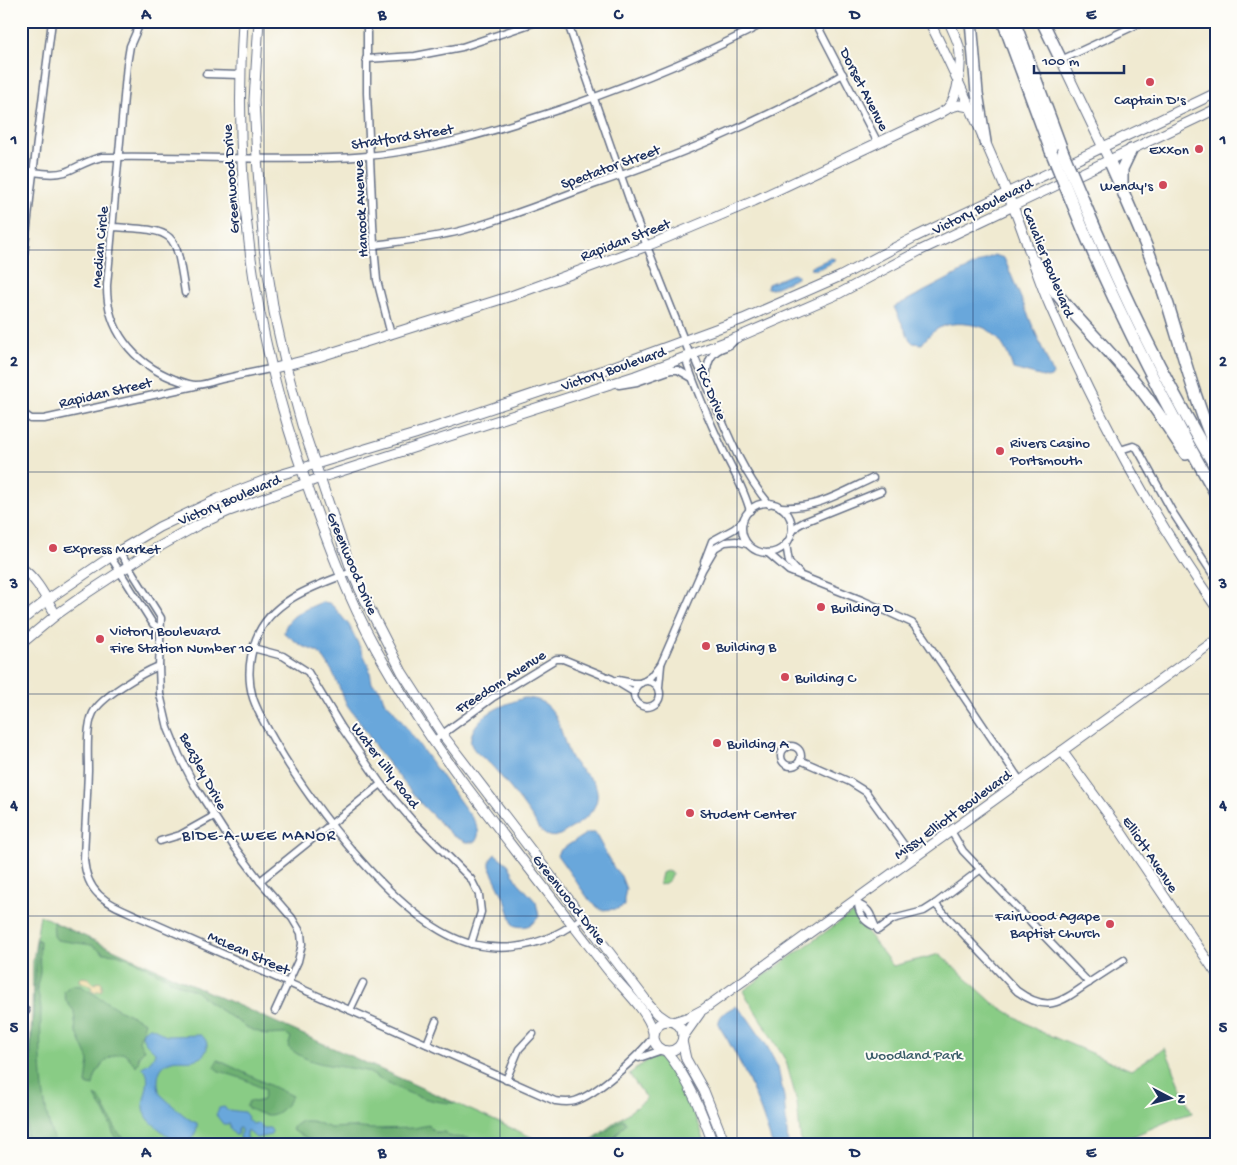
<svg xmlns="http://www.w3.org/2000/svg" width="1237" height="1165" font-family="'Gochi Hand',sans-serif">
	<rect width="100%" height="100%" fill="#fdfcf7"/>
	<filter id="ink" filterUnits="userSpaceOnUse"><feTurbulence type="fractalNoise" baseFrequency=".02" numOctaves="2"/><feDisplacementMap in="SourceGraphic" scale="10" xChannelSelector="R" yChannelSelector="G"/><feConvolveMatrix kernelMatrix="1 2 1 2 8 2 1 2 1" color-interpolation-filters="sRGB"/></filter>
	<filter id="wash" filterUnits="userSpaceOnUse"><feTurbulence type="fractalNoise" baseFrequency=".0096" numOctaves="4" result="noise"/><feDisplacementMap in="SourceGraphic" scale="20" xChannelSelector="R" yChannelSelector="G"/><feGaussianBlur stdDeviation="1.12" result="paint"/><feColorMatrix in="noise" values="0 0 0 0 0 0 0 0 0 0 0 0 0 0 0 0 0 1.4 0 .05"/><feComposite in="paint" operator="in"/></filter>
	<g filter="url(#wash)">
		<rect width="100%" height="100%" fill="#f0ead1"/>
		<!-- green -->
		<g fill="#89cc85" stroke="#527e72">
			<path d="M667 871 672 873C671 880 667 883 660 885L659 882 661 873Z"/>
			<polygon points="852,913 893,966 940,954 993,1003 1037,1030 1131,1070 1165,1048 1192,1113 1173,1119 1115,1144 801,1144 797,1102 786,1061 743,991"/>
			<polygon points="40,915 100,945 547,1144 23,1144 32,1017 33,960"/>
			<path d="M655 1057C659 1058 663 1058 666 1061 681 1075 698 1123 706 1144H586L647 1099 629 1074 648 1060Z"/>
		</g>
		<!-- forest -->
		<g fill="#6eb072" stroke="#447068">
			<path d="M53 922 455 1103C430 1103 407 1093 385 1082 378 1079 372 1073 365 1071 337 1064 312 1068 288 1047L291 1037 286 1034 266 1035 248 1028 211 1004 196 991 180 985 135 961 117 954 104 953 92 945 57 940 54 936Z"/>
			<path d="M37 939 40 941C39 952 40 961 40 972 40 977 37 982 37 987 38 995 41 1002 41 1010 40 1054 40 1102 55 1144H26Z"/>
			<path d="M71 985 81 986 118 1009 145 1022 139 1041 144 1050 138 1057 139 1060 136 1066 125 1053C107 1054 95 1069 93 1086L86 1084 89 1060 76 1031 74 1011 66 1001 64 991Z"/>
			<path d="M218 1060 292 1096C278 1119 268 1119 246 1107L249 1101 255 1102 263 1100 265 1090 244 1079 219 1071 214 1067Z"/>
			<path d="M95 1096 100 1099 118 1133 132 1144C112 1144 114 1132 107 1117 104 1109 98 1104 95 1096Z"/>
			<polygon points="623,1119 626,1123 609,1144 588,1144"/>
			<polygon points="301,1121 312,1121 331,1128 349,1127 373,1129 415,1128 428,1125 435,1132 444,1132 452,1137 469,1138 477,1144 323,1144 314,1142 292,1130 294,1126"/>
		</g>
		<!-- sand -->
		<polygon fill="#eeda9e" stroke="#84847e" points="81,977 88,978 94,984 100,981 102,983 102,990 94,992 92,991 91,986 79,981 79,979"/>
		<!-- water -->
		<g fill="#69a7db" stroke="#426b9c">
			<path d="M994 255 1004 258 1053 374 1051 377 1047 378 1013 369C1009 355 1003 342 991 332 986 328 980 326 973 325 951 321 935 325 922 344L913 343 910 340 894 307Z"/>
			<path d="M831 258 835 259C831 265 816 271 810 269L811 267Z"/>
			<polygon points="792,274 797,275 797,278 772,289 767,288 768,284"/>
			<path d="M322 602 329 603 333 606 349 625 369 666 372 683 380 689 384 701 392 708 475 822C479 830 480 835 475 842H466L453 836 422 805 379 752 359 721 347 705 332 671 325 660 318 652 302 646 284 633C286 615 307 609 322 602Z"/>
			<path d="M524 698C561 698 558 733 571 758 577 769 591 776 596 787 602 807 585 820 570 829 566 831 561 835 557 836 551 838 544 835 540 830 537 828 536 823 534 820 526 808 516 795 507 784 502 778 497 771 492 766 486 759 474 753 471 744 470 742 471 738 471 737 476 714 505 704 524 698Z"/>
			<polygon points="587,833 595,833 614,868 621,876 626,889 624,899 624,906 617,909 601,910 590,901 557,855 559,851"/>
			<path d="M495 854 508 864 518 882 536 902 539 916C533 926 524 929 513 925L506 902 493 875 490 866V860Z"/>
			<path d="M736 1006 747 1017 767 1046 778 1068 784 1097 788 1144H772C759 1102 743 1063 719 1026 717 1016 727 1010 736 1006Z"/>
			<path d="M149 1027C156 1027 160 1034 167 1036L201 1035C211 1042 208 1056 196 1059 189 1062 180 1059 172 1061 157 1065 156 1081 160 1094 168 1101 188 1121 197 1123 198 1133 190 1145 178 1142 174 1142 153 1124 150 1121 147 1117 143 1112 143 1107 143 1095 154 1077 142 1067 148 1064 154 1059 155 1052L145 1042 142 1036 143 1031Z"/>
			<polygon points="224,1107 228,1110 244,1112 248,1117 247,1119 253,1124 256,1123 260,1124 262,1128 270,1128 272,1131 271,1135 256,1138 247,1130 246,1133 248,1140 245,1142 240,1138 241,1130 240,1128 238,1128 238,1135 235,1135 230,1129 230,1124 223,1124 216,1115 219,1108"/>
		</g>
	</g>
	<g filter="url(#ink)">
		<g fill="none" stroke-linecap="round" stroke-linejoin="round">
			<defs>
				<g id="street">
					<path d="M141 21 130 46 127 64 107 285C106 329 133 363 174 379 180 381 189 385 196 385 203 385 212 382 218 380 236 376 253 372 271 369"/>
					<polyline points="367,21 367,93 374,245 377,280 391,335"/>
					<path d="M567 21 635 216 690 355 696 360 698 365C720 411 735 464 769 504"/>
					<polyline points="815,21 878,143"/>
					<polyline points="1060,58 1061,60 1145,21"/>
					<polyline points="366,59 415,56 462,47 539,21"/>
					<polyline points="206,74 240,75"/>
					<path d="M21 170C35 172 51 176 65 172 78 167 88 160 102 157 186 155 271 162 355 157 428 152 498 130 567 107 636 83 703 56 768 21"/>
					<path d="M113 227C177 231 175 229 185 293"/>
					<path d="M374 245C403 241 432 238 460 231 505 219 549 201 593 185 680 155 764 121 843 74"/>
					<polyline points="21,283 31,190 52,21"/>
					<path d="M690 355 687 363C697 392 710 422 723 450 733 471 744 488 750 511"/>
					<path d="M706 380C707 370 707 358 717 351 726 345 729 349 736 338"/>
					<polyline points="619,385 637,382 671,370 678,370 692,378"/>
					<polyline points="21,412 31,419 44,419 195,386"/>
					<polyline points="1120,450 1133,446 1137,448 1173,513 1216,579"/>
					<circle cx="767" cy="528" r="25"/>
					<path d="M780 507C817 509 841 493 873 478"/>
					<polyline points="792,532 797,526 804,522 881,491"/>
					<polyline points="786,544 789,562 799,573"/>
					<polyline points="119,551 161,618 159,666 160,694 168,728 179,755 195,786 233,845 260,881 292,918 301,933 302,944 298,961 275,1011"/>
					<polyline points="768,553 789,571 864,601 912,623 923,636 1021,782"/>
					<polyline points="110,556 153,624 159,628"/>
					<polyline points="704,562 712,541 734,529 743,521"/>
					<path d="M352 572C317 585 270 600 256 639 249 658 247 678 253 698 258 713 267 728 275 742 310 804 402 927 472 944 513 954 549 943 582 918"/>
					<polyline points="253,648 283,656 308,672 342,728 381,784 411,819 471,879 479,895 481,912 471,944"/>
					<path d="M159 666C142 673 101 697 93 713 86 727 88 754 88 770 87 800 85 830 84 859 87 899 112 904 144 919L555 1101C562 1102 568 1103 575 1101 596 1095 640 1055 653 1037"/>
					<polyline points="618,680 633,683 641,683"/>
					<polyline points="645,681 652,676 661,664 702,570 715,548 725,542 736,541 747,544"/>
					<circle cx="647" cy="694" r="13"/>
					<polyline points="659,687 661,665"/>
					<polyline points="433,741 492,698 556,659 563,659 612,679 635,693"/>
					<circle cx="791" cy="756" r="10"/>
					<polyline points="800,760 850,782 866,792 914,859"/>
					<polyline points="951,831 963,851 1089,983"/>
					<polyline points="160,841 180,835 214,816"/>
					<polyline points="260,881 381,784"/>
					<path d="M935 904 1017 991C1047 1013 1060 1003 1087 984 1099 976 1111 968 1124 960"/>
					<path d="M874 926C865 922 859 914 858 904 875 912 869 919 878 930L893 919 924 911 935 904 981 869"/>
					<polyline points="21,1009 26,1011"/>
					<polyline points="350,1010 363,983"/>
					<polyline points="427,1044 436,1021"/>
					<polyline points="639,1058 662,1050"/>
					<polyline points="506,1080 519,1049 533,1034"/>
				</g>
				<g id="secondary">
					<path d="M243 21C233 182 252 330 306 482 326 539 347 596 376 649 405 702 439 751 476 799 519 856 563 912 607 969 621 987 648 1010 653 1032"/>
					<polyline points="259,21 254,100 257,158 264,248 274,312 286,366 302,425 352,572 360,590 402,672 442,734 649,1004 658,1014 668,1021"/>
					<path d="M929 21C961 84 989 149 1016 214 1028 245 1037 276 1050 306 1096 412 1150 513 1216 607"/>
					<polyline points="1061,60 1109,160"/>
					<polyline points="948,108 959,105 969,107"/>
					<path d="M271 369 318 357 511 296 647 246 754 201 941 113C943 111 946 110 947 109 959 97 962 62 959 47 957 38 952 30 949 21"/>
					<path d="M21 568C37 578 47 600 56 615"/>
					<polyline points="21,621 47,600 119,551 159,527 222,497 273,477 415,434 593,374 743,319 841,276 915,237 1216,93"/>
					<polyline points="21,644 56,615 87,593 148,553 198,525 229,511 320,478 635,376 736,338 840,293 919,251 1216,109"/>
					<polyline points="1062,751 1121,832 1216,973"/>
					<circle cx="668" cy="1036" r="15"/>
					<polyline points="673,1022 689,1017 704,1009 1216,640"/>
					<polyline points="683,1037 700,1013"/>
					<polyline points="682,1041 686,1059 704,1091 725,1144"/>
					<path d="M666 1051C688 1077 702 1112 713 1144"/>
				</g>
				<g id="highway">
					<polyline points="971,21 977,93 985,142"/>
					<polyline points="1003,21 1051,151"/>
					<polyline points="1014,21 1063,153"/>
					<polyline points="1042,21 1061,60"/>
					<path d="M1109 160C1130 208 1152 256 1168 305 1183 354 1196 403 1216 450"/>
					<polyline points="1122,185 1122,169 1131,150"/>
					<path d="M1081 195C1120 289 1164 381 1216 468"/>
					<path d="M1071 200C1112 302 1162 399 1216 494"/>
					<path d="M1034 261C1060 305 1098 337 1130 376 1151 400 1168 428 1186 454"/>
				</g>
			</defs>
			<!-- street casing -->
			<use href="#street" stroke="#667086" stroke-width="9"/>
			<!-- secondary casing -->
			<use href="#secondary" stroke="#667086" stroke-width="11"/>
			<!-- highway casing -->
			<use href="#highway" stroke="#667086" stroke-width="14"/>
			<!-- street -->
			<use href="#street" stroke="#fff" stroke-width="6"/>
			<!-- secondary -->
			<use href="#secondary" stroke="#fff" stroke-width="9"/>
			<!-- highway -->
			<use href="#highway" stroke="#fff" stroke-width="11"/>
			<defs>
				<g id="highway-bridge">
					<polyline points="1051,151 1071,200"/>
					<polyline points="1063,153 1081,195"/>
				</g>
			</defs>
			<!-- highway-bridge casing -->
			<use href="#highway-bridge" stroke="#667086" stroke-width="14" stroke-linecap="butt"/>
			<!-- highway-bridge -->
			<use href="#highway-bridge" stroke="#fff" stroke-width="11"/>
		</g>
	</g>
	<!-- grid -->
	<path fill="none" stroke="#1b2f5e" stroke-width="1" stroke-opacity="0.55" d="M264 21V1144M500 21V1144M737 21V1144M973 21V1144M21 250H1216M21 472H1216M21 694H1216M21 916H1216"/>
	<!-- markers -->
	<g fill="#d1495b" stroke="#fdfcf7" stroke-width="2">
		<circle cx="1150" cy="82" r="5"/>
		<circle cx="1199" cy="149" r="5"/>
		<circle cx="1163" cy="185" r="5"/>
		<circle cx="1000" cy="451" r="5"/>
		<circle cx="53" cy="548" r="5"/>
		<circle cx="821" cy="607" r="5"/>
		<circle cx="100" cy="639" r="5"/>
		<circle cx="706" cy="646" r="5"/>
		<circle cx="785" cy="677" r="5"/>
		<circle cx="717" cy="743" r="5"/>
		<circle cx="690" cy="813" r="5"/>
		<circle cx="1110" cy="924" r="5"/>
	</g>
	<g text-anchor="middle" stroke-width="4" stroke-linejoin="round" paint-order="stroke">
		<!-- street labels -->
		<g font-size="15" fill="#1b2f5e" stroke="#fdfcf7">
			<text transform="translate(865 89) rotate(63)" y="5">Dorset Avenue</text>
			<text transform="translate(402 136) rotate(-9)" y="5">Stratford Street</text>
			<text transform="translate(610 166) rotate(-20)" y="5">Spectator Street</text>
			<text transform="translate(230 179) rotate(-94)" y="5">Greenwood Drive</text>
			<text transform="translate(982 206) rotate(-26)" y="5">Victory Boulevard</text>
			<text transform="translate(360 209) rotate(-93)" y="5">Hancock Avenue</text>
			<text transform="translate(625 239) rotate(-21)" y="5">Rapidan Street</text>
			<text transform="translate(99 247) rotate(-85)" y="5">Median Circle</text>
			<text transform="translate(1049 262) rotate(68)" y="5">Cavalier Boulevard</text>
			<text transform="translate(613 368) rotate(-19)" y="5">Victory Boulevard</text>
			<text transform="translate(105 392) rotate(-13)" y="5">Rapidan Street</text>
			<text transform="translate(712 392) rotate(67)" y="5">TCC Drive</text>
			<text transform="translate(229 499) rotate(-23)" y="5">Victory Boulevard</text>
			<text transform="translate(353 563) rotate(67)" y="5">Greenwood Drive</text>
			<text transform="translate(500 681) rotate(-33)" y="5">Freedom Avenue</text>
			<text transform="translate(386 765) rotate(53)" y="5">Water Lilly Road</text>
			<text transform="translate(204 771) rotate(62)" y="5">Beazley Drive</text>
			<text transform="translate(952 814) rotate(-36)" y="5">Missy Elliott Boulevard</text>
			<text transform="translate(1151 854) rotate(56)" y="5">Elliott Avenue</text>
			<text transform="translate(570 899) rotate(52)" y="5">Greenwood Drive</text>
			<text transform="translate(249 952) rotate(24)" y="5">McLean Street</text>
		</g>
		<!-- poi labels -->
		<g font-size="15" fill="#1b2f5e" stroke="#fdfcf7" text-anchor="start">
			<text x="1150" y="104" text-anchor="middle">Captain D's</text>
			<text x="1189" y="154" text-anchor="end">Exxon</text>
			<text x="1153" y="190" text-anchor="end">Wendy's</text>
			<text x="1010" y="447">Rivers Casino<tspan x="1010" dy="17">Portsmouth</tspan></text>
			<text x="63" y="553">Express Market</text>
			<text x="831" y="612">Building D</text>
			<text x="110" y="635">Victory Boulevard<tspan x="110" dy="17">Fire Station Number 10</tspan></text>
			<text x="716" y="651">Building B</text>
			<text x="795" y="682">Building C</text>
			<text x="727" y="748">Building A</text>
			<text x="700" y="818">Student Center</text>
			<text x="1100" y="920" text-anchor="end">Fairwood Agape<tspan x="1100" dy="17">Baptist Church</tspan></text>
		</g>
		<!-- park labels -->
		<g font-size="15" fill="#3c5e6a" stroke="#fdfcf7">
			<text x="914" y="1059">Woodland Park</text>
		</g>
		<!-- neighbourhood labels -->
		<g font-size="16" letter-spacing="1" fill="#1b2f5e" stroke="#fdfcf7">
			<text x="259" y="840">BIDE-A-WEE MANOR</text>
		</g>
	</g>
	<!-- margin -->
	<rect width="1237" height="1165" fill="none" stroke="#fdfcf7" stroke-width="55"/>
	<!-- north arrow -->
	<g transform="translate(1170 1098) rotate(96)" stroke="#fdfcf7" stroke-width="4" paint-order="stroke">
	<path d="M0-4L9 19L0 12L-9 19Z" fill="#1b2f5e"/>
	<text y="-8" font-size="14" font-weight="bold" text-anchor="middle" fill="#1b2f5e">N</text>
	</g>
	<!-- scale -->
	<path d="M1034 65v8h90v-8" fill="none" stroke="#1b2f5e" stroke-width="2.5"/>
	<text x="1042" y="65" font-size="15" fill="#1b2f5e" stroke="#fdfcf7" stroke-width="4" paint-order="stroke">100 m</text>
	<rect x="28" y="28" width="1182" height="1110" fill="none" stroke="#1b2f5e" stroke-width="2"/>
	<g font-size="16" text-anchor="middle" font-weight="bold" fill="#1b2f5e">
		<text x="146" y="19">A</text>
		<text x="382" y="19">B</text>
		<text x="618" y="19">C</text>
		<text x="855" y="19">D</text>
		<text x="1091" y="19">E</text>
		<text x="14" y="144">1</text>
		<text x="1223" y="144">1</text>
		<text x="14" y="366">2</text>
		<text x="1223" y="366">2</text>
		<text x="14" y="588">3</text>
		<text x="1223" y="588">3</text>
		<text x="14" y="810">4</text>
		<text x="1223" y="810">4</text>
		<text x="14" y="1032">5</text>
		<text x="1223" y="1032">5</text>
		<text x="146" y="1157">A</text>
		<text x="382" y="1157">B</text>
		<text x="618" y="1157">C</text>
		<text x="855" y="1157">D</text>
		<text x="1091" y="1157">E</text>
	</g>
</svg>
